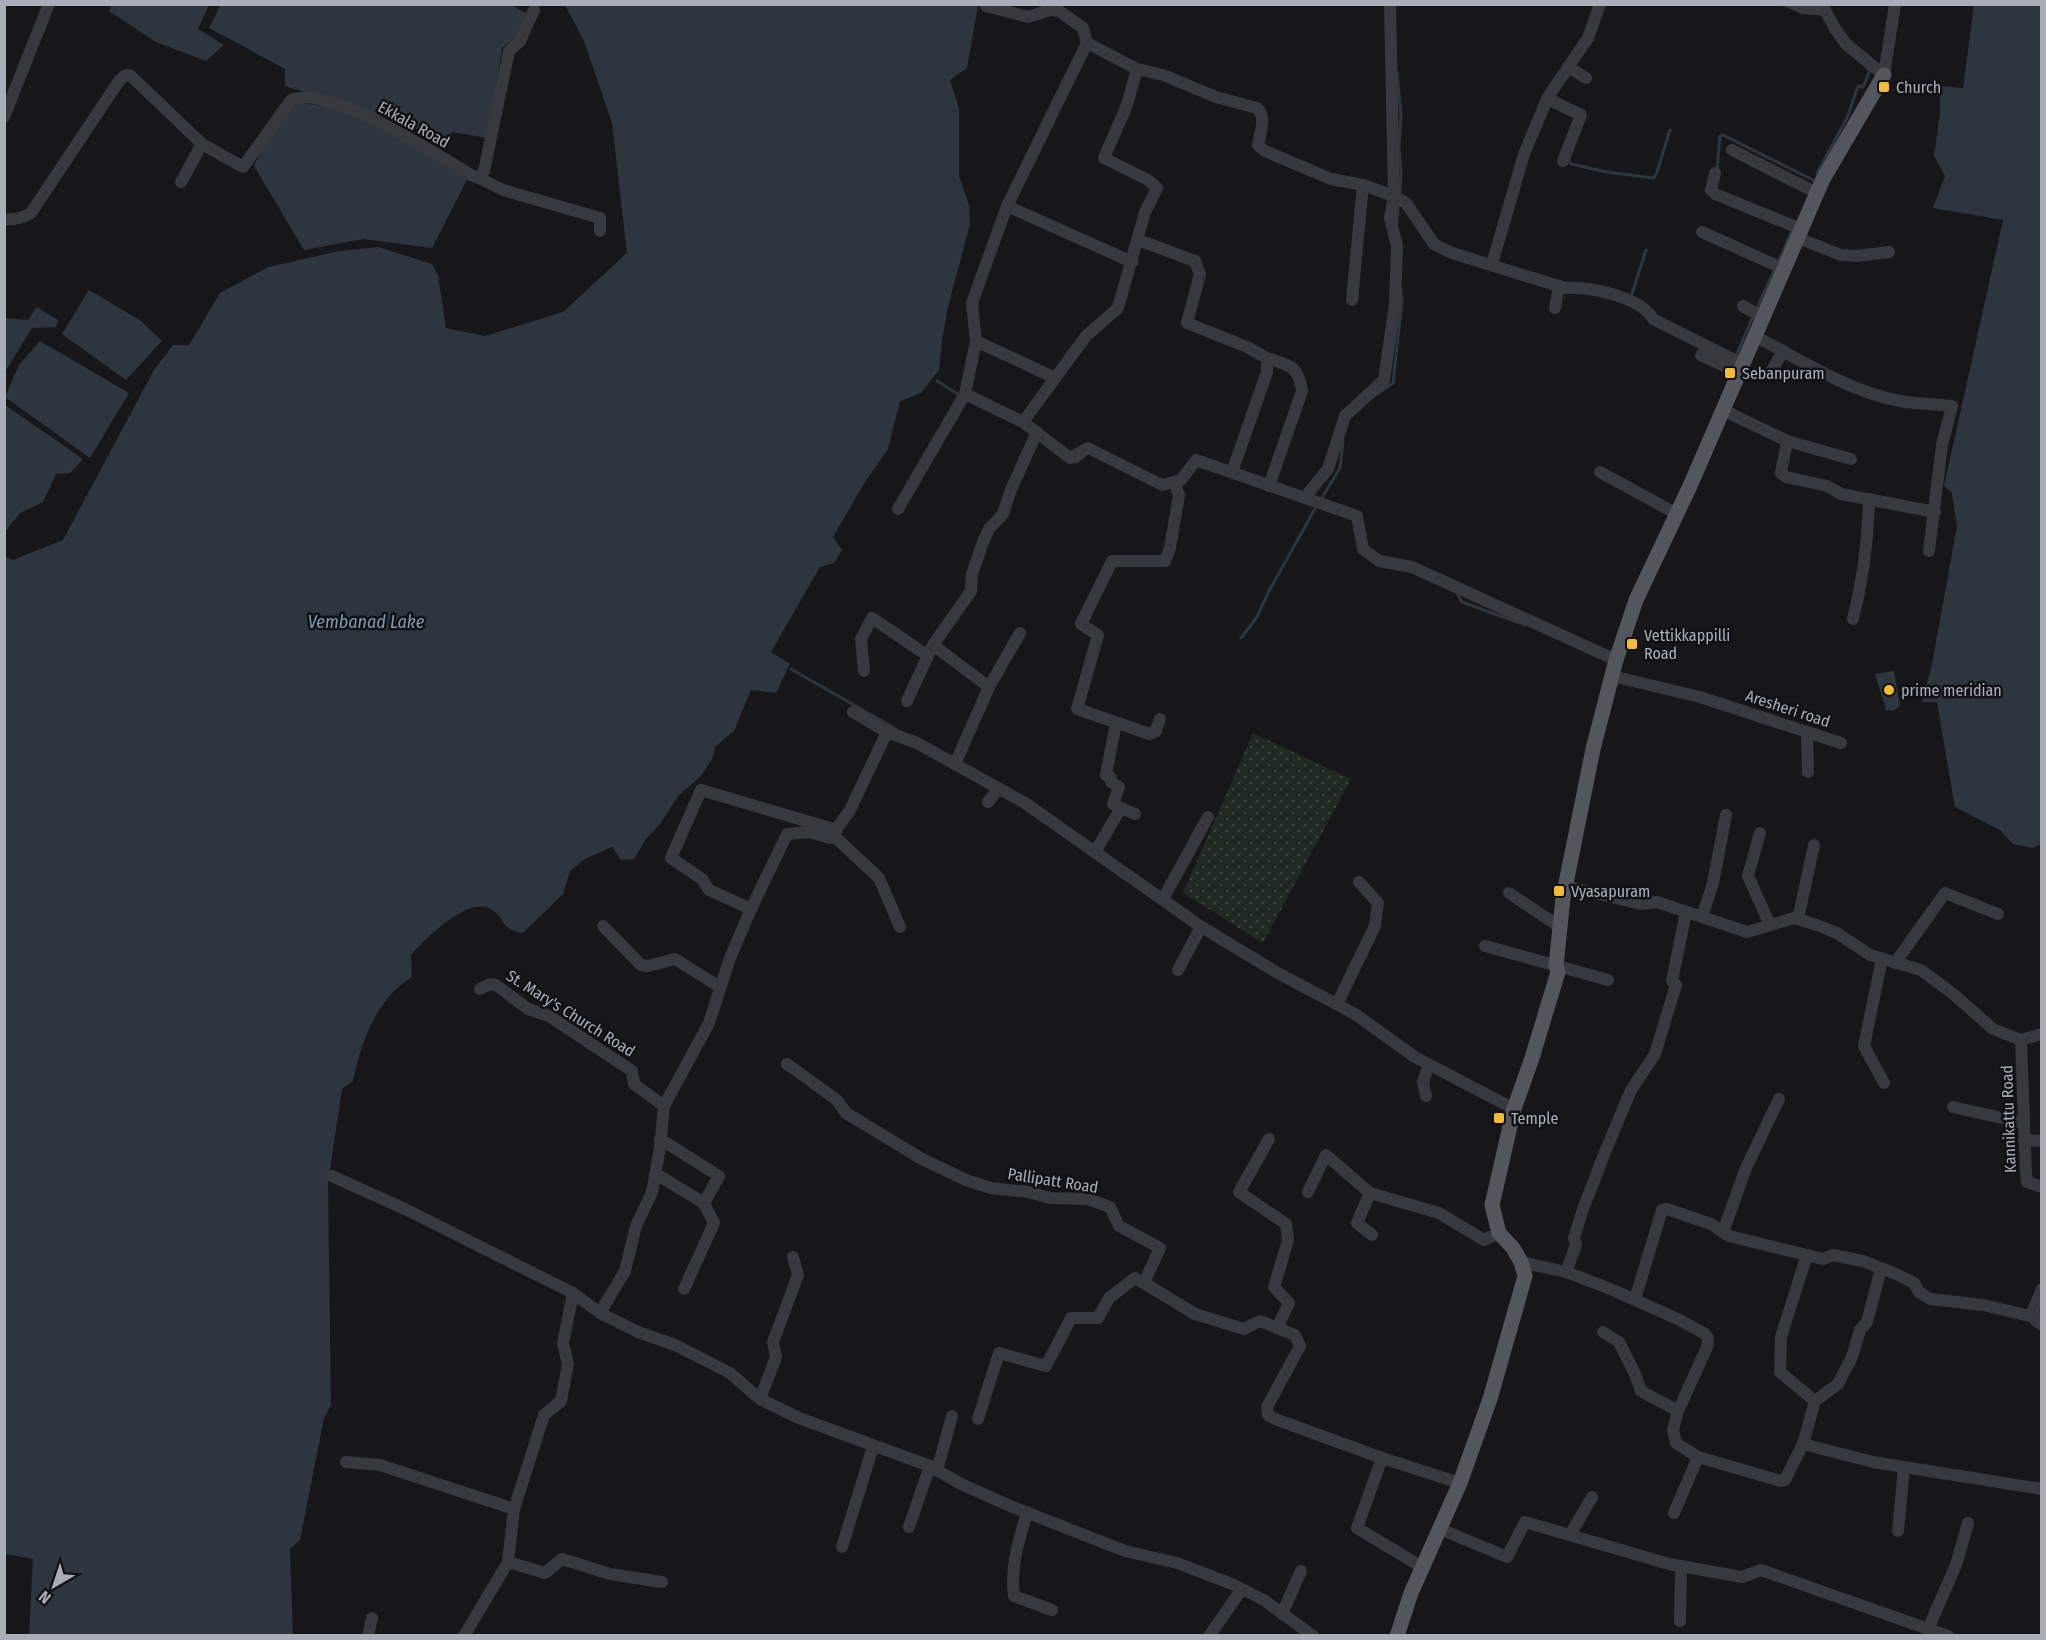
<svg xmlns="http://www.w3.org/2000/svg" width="2046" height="1640" font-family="'Fira Sans Condensed',sans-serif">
	<defs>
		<pattern id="grass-dots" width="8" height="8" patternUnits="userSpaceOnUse" patternTransform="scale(1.5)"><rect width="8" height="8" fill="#212923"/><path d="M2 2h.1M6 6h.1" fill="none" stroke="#3e4641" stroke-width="1.8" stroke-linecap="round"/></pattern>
	</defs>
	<rect width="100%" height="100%" fill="#171719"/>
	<!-- grass -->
	<polygon fill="url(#grass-dots)" points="1253,733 1351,779 1263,943 1183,893"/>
	<!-- water -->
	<g fill="#2d353e">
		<polygon points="112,4 209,5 198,29 224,45 206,61 156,42 109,11"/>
		<polygon points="221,4 510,4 526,13 517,36 502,48 487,138 452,132 446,146 410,125 285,86 285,69 209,28"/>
		<path d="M565 5H978L967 68 950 80 959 108V176L969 205 970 224 948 307 942 341 939 370 921 393 900 401 888 449 865 482 833 537 842 550 834 563 820 567 771 652 790 664 776 693 751 690 734 731 715 747 712 759 700 777 679 795 660 824 646 839 634 859 621 860 612 847 585 859 570 871 563 894 523 933C499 929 507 919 491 909 469 895 424 940 411 955L412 977C376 999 361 1042 353 1081L342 1089 328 1183 331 1405 324 1418 300 1540 290 1549 293 1635H29L33 1559 5 1554 4 556 13 560 63 540 154 370 173 345H189L220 293 268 267 339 251 378 247 432 264 438 275 446 328 485 336 563 312 627 253 612 123 584 41Z"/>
		<polygon points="1974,5 2041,5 2042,844 2033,848 2013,844 2000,830 1955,807 1937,702 1922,702 1932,664 1957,526 1952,493 1944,486 2003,220 1933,208 1945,176 1934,156 1940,113 1940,86 1963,88"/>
		<polygon points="292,102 332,107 379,123 469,176 432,248 363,239 304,250 254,166 259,155"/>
		<polygon points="89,290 141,321 162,341 126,380 62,334"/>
		<polygon points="37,307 58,320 56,327 32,328 5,372 5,318 28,320"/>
		<polygon points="40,341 129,393 90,458 5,397 19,365"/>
		<polygon points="5,405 83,459 70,473 56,474 43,502 20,513 5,532"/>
		<polygon points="1894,671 1900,706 1893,711 1886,710 1875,674"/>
	</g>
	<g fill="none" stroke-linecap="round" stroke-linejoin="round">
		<!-- stream -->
		<g stroke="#2d353e" stroke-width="3">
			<polyline points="1781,4 1790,7"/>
			<polyline points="1397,72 1401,115 1399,146 1401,173 1400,194"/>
			<polyline points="1568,160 1571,164 1607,172 1653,178 1656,175 1670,130"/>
			<polyline points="1717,170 1720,136 1723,135 1815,181"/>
			<polyline points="1819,176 1817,173 1847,118 1858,86 1863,87 1870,70 1867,68"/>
			<polyline points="1397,224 1398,207"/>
			<polyline points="1778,263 1793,228"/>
			<polyline points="1631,297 1646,250"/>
			<polyline points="1756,310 1775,269"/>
			<polyline points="1736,356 1753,316"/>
			<polyline points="937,381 959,395"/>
			<polyline points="1374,396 1393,383 1402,301 1401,290"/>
			<polyline points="1069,461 1077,462 1084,456"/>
			<polyline points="1320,501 1340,468 1343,441"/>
			<polyline points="1457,593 1462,602 1525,625"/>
			<polyline points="1241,638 1257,617 1269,591 1316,507"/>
			<polyline points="791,669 896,729"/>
		</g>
		<!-- minor -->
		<g stroke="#38393e" stroke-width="12">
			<polyline points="1794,4 1803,8 1825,10 1834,27 1846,44 1884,75"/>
			<polyline points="986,6 1028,17 1050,10 1059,11 1083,28 1087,43 1137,69"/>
			<polyline points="1568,67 1586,78"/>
			<polyline points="1884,75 1895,4"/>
			<polyline points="1548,99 1581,115 1563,161"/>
			<polyline points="4,117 49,4"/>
			<polyline points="1732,150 1817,193"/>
			<polyline points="1715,173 1711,190 1715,194 1801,229"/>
			<polyline points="479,178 503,190 600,218 600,231"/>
			<polyline points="181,182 202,144"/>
			<polyline points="1007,206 1132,262"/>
			<path d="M4 219C14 220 23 218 31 213L119 81 124 76 130 75 202 144 243 167 291 100C330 84 437 155 473 176L479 178 484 171 509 51 520 41 534 10"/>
			<polyline points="1702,232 1784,269"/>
			<polyline points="1798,238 1841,255 1857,256 1889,252"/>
			<polyline points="1138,240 1195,261 1200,274 1187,323 1247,347 1267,358 1267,372 1232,472"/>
			<polyline points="1492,264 1524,154 1548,97 1588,38 1600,4"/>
			<polyline points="1352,300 1363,185"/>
			<polyline points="1743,306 1763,318"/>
			<polyline points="1555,308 1559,286"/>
			<path d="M1755 336C1801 360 1849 392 1900 401 1917 404 1935 404 1952 406L1942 445 1929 551"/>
			<polyline points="976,341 972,303 1007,206 1087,43"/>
			<polyline points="1701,355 1739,373"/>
			<path d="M1267 358C1290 366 1298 365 1302 391L1269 486"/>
			<polyline points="1771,372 1783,351"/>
			<polyline points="965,394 1023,422 1070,458 1088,448 1162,485 1181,480 1196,460 1357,516 1363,549 1379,561 1412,567 1616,660"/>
			<polyline points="1723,410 1787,441 1781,473 1786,477 1827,486 1841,494 1935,512"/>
			<path d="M1023 422 1086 336 1118 308 1145 212 1157 188 1148 180 1104 158 1127 105 1137 69 1163 75 1216 97 1257 108C1267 117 1260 133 1258 145L1265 151 1331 179 1363 185 1394 196 1406 203 1434 244 1452 253 1565 288C1589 286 1641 297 1653 319L1743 364"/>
			<polyline points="1787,441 1851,459"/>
			<polyline points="1600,472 1677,514"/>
			<polyline points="1305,497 1328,469 1345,416 1384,380 1395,304 1397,246 1390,218 1394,196 1390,4"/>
			<polyline points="898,509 965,394 976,341 1055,378"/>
			<path d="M1853 619C1863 580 1868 540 1869 500"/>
			<polyline points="864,671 861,639 872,618 928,656"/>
			<polyline points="1612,676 1700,697 1841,743"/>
			<polyline points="989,687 1020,633"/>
			<polyline points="907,701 931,649"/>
			<polyline points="853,712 887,732"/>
			<polyline points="1160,719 1156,731 1150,734 1077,709 1098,635 1081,624 1112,561 1165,561 1170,548 1179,495 1174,482"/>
			<polyline points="1807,732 1808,772"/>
			<polyline points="955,764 989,687 933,645 971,591 972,574 983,542 989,529 1003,514 1010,492 1037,432"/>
			<polyline points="988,802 998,789"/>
			<polyline points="1121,808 1135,814"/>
			<polyline points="1760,833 1748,876 1770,925"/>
			<polyline points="833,835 879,878 900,927"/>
			<polyline points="1095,852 1121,808 1113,804 1119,787 1111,782 1111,778 1106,775 1116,723"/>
			<polyline points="1565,886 1641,904 1657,902 1747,932 1794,918 1817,925 1837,933 1870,955 1921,970 1952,993 1993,1029 2021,1040 2042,1034"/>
			<polyline points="1509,893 1560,927"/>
			<polyline points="1163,899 1208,817"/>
			<polyline points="751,909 709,890 702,879 671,858 701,790 837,830"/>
			<polyline points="1702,917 1713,883 1726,815"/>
			<polyline points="1798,919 1814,845"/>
			<polyline points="603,926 641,965 648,966 675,959 720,987"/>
			<polyline points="1485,946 1608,980"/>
			<polyline points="1882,959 1864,1046 1884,1083"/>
			<polyline points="1895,963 1945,893 1998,914"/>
			<polyline points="1178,970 1201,927"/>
			<polyline points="480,989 490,984 496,985 528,1009 549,1016 632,1071 634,1084 664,1106"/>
			<polyline points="1337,1004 1375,926 1378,903 1359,882"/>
			<polyline points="2021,1040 2026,1174 2027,1182 2042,1187"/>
			<polyline points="787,1064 837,1100 846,1113 922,1159 966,1180 991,1188 1028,1192 1050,1198 1088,1199 1110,1207 1119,1226 1160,1248 1144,1283 1195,1314 1244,1329 1260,1321 1295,1335 1300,1346 1267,1407 1268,1415 1275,1419 1382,1458 1460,1483"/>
			<polyline points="1426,1096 1423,1082 1429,1065"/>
			<polyline points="1953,1107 2024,1123"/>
			<polyline points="660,1139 719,1176 704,1203"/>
			<polyline points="1269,1139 1239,1192 1286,1224 1288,1240 1274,1287 1289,1303 1277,1328"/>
			<polyline points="2024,1140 2042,1141"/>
			<polyline points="656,1174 704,1203 714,1223 684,1289"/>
			<polyline points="332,1176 407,1210 573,1293 600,1313 638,1332 675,1345 730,1373 760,1399 799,1418 930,1466 961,1484 1008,1505 1125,1551 1177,1563 1232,1584 1264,1600 1313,1636"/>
			<polyline points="1308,1192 1326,1155 1370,1193 1357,1223 1372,1235"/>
			<polyline points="1370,1193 1439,1213 1484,1240 1499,1233"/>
			<polyline points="1723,1232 1746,1168 1779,1099"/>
			<polyline points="1807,1255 1781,1337 1780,1372 1815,1401"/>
			<polyline points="1521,1262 1566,1272 1608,1288 1680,1320 1705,1334 1708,1338 1707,1347 1678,1411 1673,1430 1676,1443 1698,1457 1781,1481 1785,1480 1803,1444 1873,1462 2042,1489"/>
			<polyline points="1566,1272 1576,1245 1574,1238 1583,1209 1605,1152 1631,1090 1655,1054 1676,985 1672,981 1686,912"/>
			<polyline points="2042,1289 2033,1310 2035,1320 2042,1325"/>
			<polyline points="1635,1299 1662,1210 1667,1209 1711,1224 1729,1236 1823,1259 1833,1255 1863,1261 1896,1274 1914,1283 1919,1292 1930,1299 1983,1305 2034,1317"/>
			<polyline points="600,1313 625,1271 636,1226 652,1192 660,1148 664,1106 709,1023 730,958 751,909 787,834 809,832 830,838 850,810 887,732 917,743 1025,803 1200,926 1276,972 1355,1014 1415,1057 1514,1109"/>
			<polyline points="1603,1332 1619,1342 1635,1374 1641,1391 1678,1411"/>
			<polyline points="760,1399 776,1357 773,1342 798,1275 793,1257"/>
			<polyline points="978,1419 999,1353 1046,1366 1071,1318 1098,1318 1109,1298 1135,1278 1144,1283"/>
			<polyline points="1803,1444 1815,1401 1838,1384 1852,1357 1860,1330 1867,1322 1881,1269"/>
			<polyline points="1382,1458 1357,1528 1422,1567"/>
			<polyline points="346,1462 380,1465 514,1509"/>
			<polyline points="937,1471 952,1416"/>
			<path d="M1027 1512C1019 1540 1010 1567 1014 1596L1052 1610"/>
			<polyline points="1674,1513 1698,1457"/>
			<polyline points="909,1527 930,1466"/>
			<polyline points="1440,1529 1507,1557 1525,1522 1669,1564 1742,1577 1761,1570 1948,1636"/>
			<polyline points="1898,1531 1904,1467"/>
			<polyline points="1570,1535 1592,1497"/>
			<polyline points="842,1547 873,1447"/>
			<polyline points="508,1562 545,1573 562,1559 610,1574 662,1582"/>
			<polyline points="1282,1614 1301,1571"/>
			<polyline points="1680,1621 1681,1566"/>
			<polyline points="1928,1629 1956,1565 1968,1523"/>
			<polyline points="368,1636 372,1618"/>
			<polyline points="464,1636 508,1562 514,1509 544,1415 561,1401 568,1364 563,1343 573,1293"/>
			<polyline points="1209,1636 1242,1589"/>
		</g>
		<!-- major -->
		<polyline stroke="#54565d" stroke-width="15" points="1397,1636 1411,1593 1460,1483 1490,1399 1525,1276 1521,1262 1513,1248 1499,1233 1492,1205 1514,1109 1532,1058 1558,972 1556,966 1563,898 1593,749 1616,660 1636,600 1690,486 1823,179 1884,75"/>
	</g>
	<!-- markers -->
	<g fill="#f2bc36" stroke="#121214" stroke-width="2">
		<rect x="1878" y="81" width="12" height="12" rx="3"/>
		<rect x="1724" y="367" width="12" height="12" rx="3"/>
		<rect x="1626" y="638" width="12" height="12" rx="3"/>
		<circle cx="1889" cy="690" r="6"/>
		<rect x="1553" y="885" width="12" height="12" rx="3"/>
		<rect x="1493" y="1112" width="12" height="12" rx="3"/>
	</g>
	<g text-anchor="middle" stroke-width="5" stroke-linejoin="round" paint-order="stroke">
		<!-- poi labels -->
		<g font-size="16" fill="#a9aeb9" stroke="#121214" text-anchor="start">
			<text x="1896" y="93">Church</text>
			<text x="1742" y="379">Sebanpuram</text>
			<text x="1644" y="641">Vettikkappilli<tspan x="1644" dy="18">Road</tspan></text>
			<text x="1901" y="696">prime meridian</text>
			<text x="1571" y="897">Vyasapuram</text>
			<text x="1511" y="1124">Temple</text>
		</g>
		<!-- street labels -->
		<g font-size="16" fill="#a9aeb9" stroke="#121214">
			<text transform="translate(414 124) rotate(29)" y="6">Ekkala Road</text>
			<text transform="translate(1788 708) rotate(18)" y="6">Aresheri road</text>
			<text transform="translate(571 1013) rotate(32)" y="6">St. Mary's Church Road</text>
			<text transform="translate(2008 1119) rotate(-92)" y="6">Kannikattu Road</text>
			<text transform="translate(1053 1180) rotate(9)" y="6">Pallipatt Road</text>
		</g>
		<!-- water labels -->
		<g font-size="18" font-style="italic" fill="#819ab4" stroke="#121214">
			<text x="366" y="628">Vembanad Lake</text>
		</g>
	</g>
	<!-- border -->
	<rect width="2046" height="1640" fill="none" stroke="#a9aeb9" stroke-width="12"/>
	<!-- north arrow -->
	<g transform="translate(54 1586) rotate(219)" stroke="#121214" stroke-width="4.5" paint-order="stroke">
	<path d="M0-4.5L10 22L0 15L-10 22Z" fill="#a9aeb9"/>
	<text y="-9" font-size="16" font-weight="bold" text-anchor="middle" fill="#a9aeb9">N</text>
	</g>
</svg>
